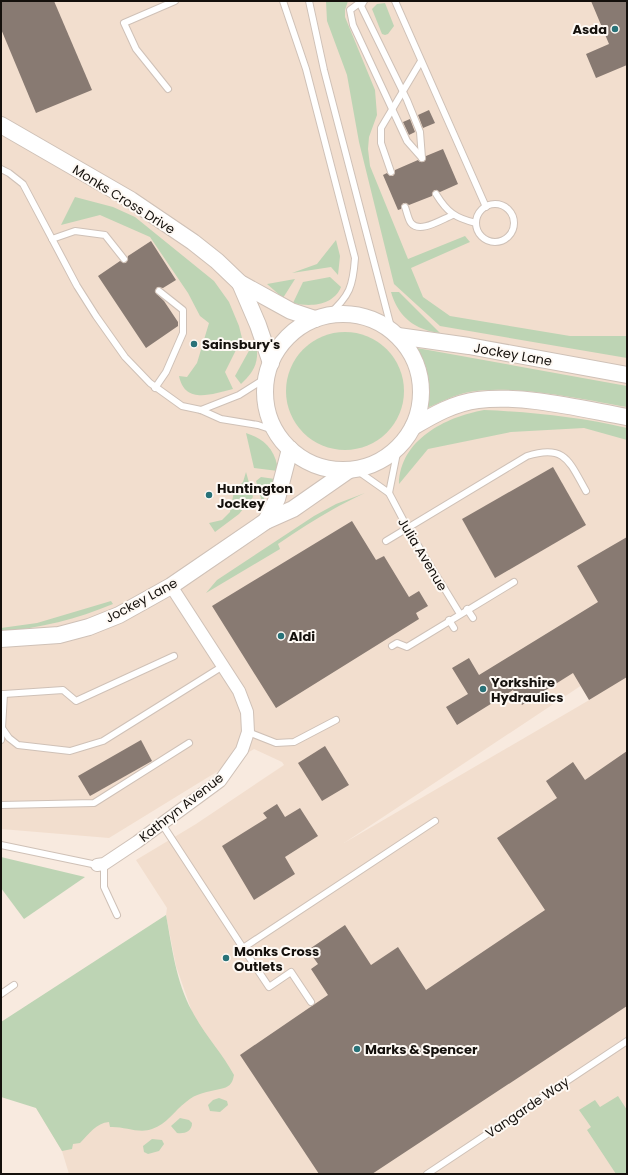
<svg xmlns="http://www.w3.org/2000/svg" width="628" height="1175" font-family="Poppins,sans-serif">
	<rect width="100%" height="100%" fill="#f8eadf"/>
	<!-- built -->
	<path fill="#f2dece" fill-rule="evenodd" d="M1 1H627V1174H69L62 1151 36 1108 192 1012 176 966 166 915 167 908 136 860 196 824 284 765 282 762 254 749 109 838 1 829ZM582 685 591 699 344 843Z"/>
	<!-- green -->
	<g fill="#bdd4b4">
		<polygon points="326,1 348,1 345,10 345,17 375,90 377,115 369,137 368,149 370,166 408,259 465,236 470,242 411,268 423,297 450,316 570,336 627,336 627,358 440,326 394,284 359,142 347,75 327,21"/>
		<polygon points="385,3 394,26 388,34 385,35 382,34 372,9 377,4"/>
		<path d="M75 197 113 207 135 217 214 281 229 302 239 326 242 338 225 372 233 389C212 394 185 405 179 376L187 377 197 363 209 323 200 316 188 293 150 237 100 215 61 225Z"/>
		<polygon points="336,240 340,256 338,275 331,267 292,273 317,264"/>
		<path d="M330 277 341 287C333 306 310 307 293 303L303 282Z"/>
		<polygon points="295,279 283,298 267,284"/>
		<path d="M391 292H399L440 333C415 330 398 317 391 292Z"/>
		<circle cx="345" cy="391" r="59"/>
		<path d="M256 338C259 360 257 369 241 384L235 376Z"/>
		<path d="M417 348 627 386V407C583 399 513 384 469 392 454 395 441 402 427 408 430 386 426 368 417 348Z"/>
		<path d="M484 410C532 412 580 417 627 428V440L584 428 511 432 428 449 399 484C400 440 445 417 484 410Z"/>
		<path d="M246 433C265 439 276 451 278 471L254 468Z"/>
		<polygon points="246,472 253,497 239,514 215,532 209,523 222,520 230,512 234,491 243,482"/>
		<polygon points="261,477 275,479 262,502 256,481"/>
		<path d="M365 493C334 507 306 525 278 544L280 549 206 593 217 580 314 516 336 504Z"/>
		<path d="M111 601 113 604C77 619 40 628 1 632V628L37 623Z"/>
		<polygon points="1,857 85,877 24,919 1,888"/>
		<path d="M166 915C172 947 176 982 192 1011 204 1034 222 1053 234 1075 232 1085 229 1087 220 1089 208 1092 196 1093 186 1102 174 1111 167 1124 152 1129 139 1134 124 1126 110 1127L109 1122C96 1123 89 1134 80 1143L73 1144 72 1149 62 1151 36 1108 1 1097V1022Z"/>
		<polygon points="618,1096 627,1110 627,1174 616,1174 587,1130 591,1127 579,1110 595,1100 600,1107"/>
		<polygon points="219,1098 227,1101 228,1105 220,1112 210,1111 208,1105 213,1100"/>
		<path d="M180 1118 189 1120 192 1123C192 1132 184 1134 177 1133L171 1126Z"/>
		<polygon points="152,1139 162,1140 164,1144 159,1151 148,1154 144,1152 143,1146"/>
	</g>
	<!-- building -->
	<g fill="#887a72">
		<polygon points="1,1 54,1 92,90 36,113 1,29"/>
		<polygon points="591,1 627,1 627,65 596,78 586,54 609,44"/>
		<polygon points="429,110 435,123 423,128 418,115"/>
		<polygon points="410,119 415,132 409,135 403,122"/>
		<polygon points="443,149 458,184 440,192 434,190 432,196 409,205 406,203 403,203 401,209 398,210 383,175 387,173 390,176 393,176 395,173 395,170 418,160 420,162 424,162 426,156"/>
		<polygon points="151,241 176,280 163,288 157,287 155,292 164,301 178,322 178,326 146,348 98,276 120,261 126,263 128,256"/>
		<polygon points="553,467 586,525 495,578 462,519"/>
		<polygon points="352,521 376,560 384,556 409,597 419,591 428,606 416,613 419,619 276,708 212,606"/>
		<polygon points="627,537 627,677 589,700 573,673 522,705 513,690 457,725 446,707 468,694 452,668 469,658 479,675 598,602 577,566"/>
		<polygon points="141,740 152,761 90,796 78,776"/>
		<polygon points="325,746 349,785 322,801 298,763"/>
		<polygon points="627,751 627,1006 372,1174 319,1174 240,1055 328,995 311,969 318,964 308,950 345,925 371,965 398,947 426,990 545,910 497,838 557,798 546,781 573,762 585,780"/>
		<polygon points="277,804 285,817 300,808 318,836 285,857 295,874 254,900 222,846 267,818 263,813"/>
	</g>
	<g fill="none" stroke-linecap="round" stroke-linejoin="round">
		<defs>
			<g id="service">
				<path d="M283 1 306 69 355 258C353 286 350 296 328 315"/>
				<polyline points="309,1 324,70 392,331"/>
				<polyline points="362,1 350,10 353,25 407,141 422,158"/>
				<polyline points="364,1 361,6 407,100 420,132 422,158"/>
				<polyline points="395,1 486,207"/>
				<polyline points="168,89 136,49 124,23 175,1"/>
				<polyline points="1,169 9,173 23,184 77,286 96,316 125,357 150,383 182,406 201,410 221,419 258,425 276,431"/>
				<polyline points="391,172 381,143 381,128 421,61"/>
				<path d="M436 194C447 212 455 218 476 223"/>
				<circle cx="495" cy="223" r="19"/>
				<path d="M405 207C407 212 408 219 411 223 420 234 442 219 453 215"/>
				<polyline points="52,239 75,231 105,235 124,259"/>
				<polyline points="155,388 166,372 183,333 183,310 159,291"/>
				<polyline points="201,410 239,395 266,378"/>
				<polyline points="398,448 389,493 408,529 460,614"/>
				<polyline points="355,469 389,493"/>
				<path d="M386 541 527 456C565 444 569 461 586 491"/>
				<polyline points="467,609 473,618"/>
				<polyline points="449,620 454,628"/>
				<polyline points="392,646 397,643 407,647 514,582"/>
				<polyline points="1,694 4,694 2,728 9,738 18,745 70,751 103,741 223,666"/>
				<polyline points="4,694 63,690 76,701 174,656"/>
				<polyline points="248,732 276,743 294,742 336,720"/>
				<polyline points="1,740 2,728"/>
				<polyline points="1,805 94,803 189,743"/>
				<polyline points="162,824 243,948 435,821"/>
				<polyline points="1,845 97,865"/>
				<polyline points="104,864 104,887 117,915"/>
				<polyline points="243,948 269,987 291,972 311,1002"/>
				<polyline points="1,994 14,985"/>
				<polyline points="427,1174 627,1041"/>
			</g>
			<polyline id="minor" points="97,865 104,864 137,842 220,781 242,750 248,732 247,712 239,691 171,586"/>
			<g id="tertiary">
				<polyline points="1,125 131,200 193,242 217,261 240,283 291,311 315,319"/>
				<polyline points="240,283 258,325 271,363"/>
				<circle cx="343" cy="392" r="78"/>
				<polyline points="398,336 469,346 627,375"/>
				<path d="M413 427C433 415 454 403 478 400 523 394 582 409 627 417"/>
				<polyline points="266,521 277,499 290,449"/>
				<polyline points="1,639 59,635 89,627 119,615 171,586 266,521 293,509 349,470"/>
			</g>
		</defs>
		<!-- service casing -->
		<use href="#service" stroke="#cfc1b7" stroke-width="8"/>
		<!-- minor casing -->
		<use href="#minor" stroke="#cfc1b7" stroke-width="14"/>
		<!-- tertiary casing -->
		<use href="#tertiary" stroke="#cfc1b7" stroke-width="18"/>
		<!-- service -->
		<use href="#service" stroke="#fff" stroke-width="6"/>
		<!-- minor -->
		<use href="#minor" stroke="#fff" stroke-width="12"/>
		<!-- tertiary -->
		<use href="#tertiary" stroke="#fff" stroke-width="16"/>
	</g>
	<!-- markers -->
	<g fill="#287278" stroke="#fef9f4" stroke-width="1.5">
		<circle cx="615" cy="29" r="4"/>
		<circle cx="194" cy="344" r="4"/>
		<circle cx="209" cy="495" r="4"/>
		<circle cx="281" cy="636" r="4"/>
		<circle cx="483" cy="689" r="4"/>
		<circle cx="226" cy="958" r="4"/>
		<circle cx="357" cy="1049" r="4"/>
	</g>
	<g text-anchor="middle" stroke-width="4" stroke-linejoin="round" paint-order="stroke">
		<!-- poi labels -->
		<g font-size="13" font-weight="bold" fill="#14100c" stroke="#fef9f4" text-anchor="start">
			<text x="607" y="34" text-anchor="end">Asda</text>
			<text x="202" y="349">Sainsbury's</text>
			<text x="217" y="493">Huntington<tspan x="217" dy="15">Jockey</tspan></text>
			<text x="289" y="641">Aldi</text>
			<text x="491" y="687">Yorkshire<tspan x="491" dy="15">Hydraulics</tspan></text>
			<text x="234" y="956">Monks Cross<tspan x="234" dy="15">Outlets</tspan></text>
			<text x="365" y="1054">Marks &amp; Spencer</text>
		</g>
		<!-- street labels -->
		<g font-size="13" fill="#14100c" stroke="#fef9f4">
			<text transform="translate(124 199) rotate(32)" y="5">Monks Cross Drive</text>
			<text transform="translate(513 354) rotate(10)" y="5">Jockey Lane</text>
			<text transform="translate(423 554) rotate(59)" y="5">Julia Avenue</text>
			<text transform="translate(141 600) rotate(-28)" y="5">Jockey Lane</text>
			<text transform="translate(181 807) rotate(-38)" y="5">Kathryn Avenue</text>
			<text transform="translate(527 1107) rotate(-34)" y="5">Vangarde Way</text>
		</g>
	</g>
	<!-- border -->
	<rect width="628" height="1175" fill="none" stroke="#14100c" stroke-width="4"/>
</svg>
